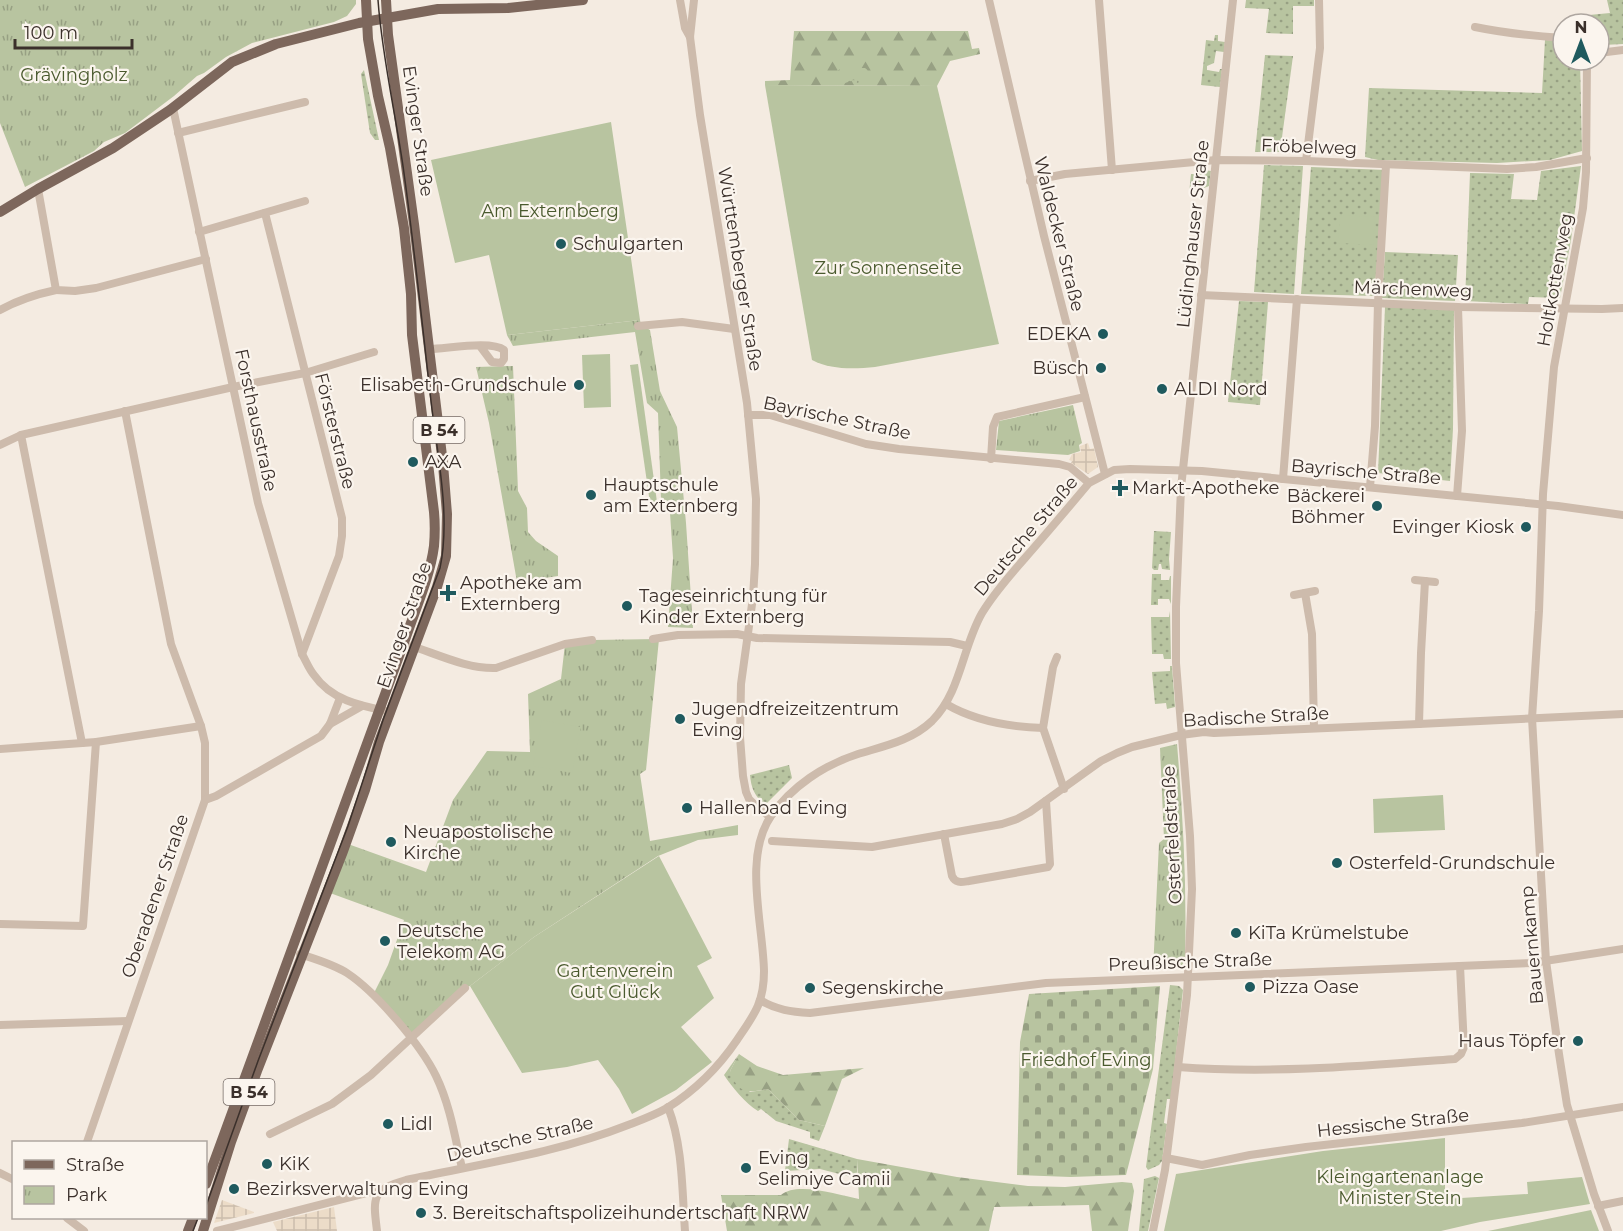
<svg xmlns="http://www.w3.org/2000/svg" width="1623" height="1231" font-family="Montserrat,sans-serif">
	<defs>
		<pattern id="grass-dots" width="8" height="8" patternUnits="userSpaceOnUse" patternTransform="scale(1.5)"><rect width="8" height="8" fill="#b8c4a0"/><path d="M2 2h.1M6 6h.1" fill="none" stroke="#97a083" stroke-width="1.8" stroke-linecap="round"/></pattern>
		<pattern id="forest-firs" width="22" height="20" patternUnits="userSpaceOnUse" patternTransform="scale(1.5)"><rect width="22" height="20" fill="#b8c4a0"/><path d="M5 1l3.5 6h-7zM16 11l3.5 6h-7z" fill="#97a083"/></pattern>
		<pattern id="cemetery-stones" width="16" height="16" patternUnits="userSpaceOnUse" patternTransform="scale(1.5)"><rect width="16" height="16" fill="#b8c4a0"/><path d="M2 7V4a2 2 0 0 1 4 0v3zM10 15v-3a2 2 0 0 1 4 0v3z" fill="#97a083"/></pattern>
		<pattern id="park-tufts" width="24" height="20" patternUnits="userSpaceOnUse" patternTransform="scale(1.5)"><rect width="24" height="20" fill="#b8c4a0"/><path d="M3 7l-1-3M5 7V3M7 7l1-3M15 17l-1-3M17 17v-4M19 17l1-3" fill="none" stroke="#97a083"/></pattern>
		<pattern id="plaza-grid" width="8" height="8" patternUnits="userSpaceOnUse" patternTransform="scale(1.5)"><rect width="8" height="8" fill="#ecdcc8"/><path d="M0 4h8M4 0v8" fill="none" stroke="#cbbdac"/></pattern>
	</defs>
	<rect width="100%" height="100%" fill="#f4ebe1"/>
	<!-- grass -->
	<g fill="url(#grass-dots)">
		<polygon points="1246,0 1314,0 1314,6 1293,6 1293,34 1266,33 1269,9 1245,8"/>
		<polygon points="1607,0 1623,0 1623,44 1603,45 1603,40 1599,40 1599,24 1567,24 1568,17 1610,13"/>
		<polygon points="1215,35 1218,35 1218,41 1225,42 1224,52 1216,51 1214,63 1207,66 1207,70 1219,72 1220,69 1222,69 1220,87 1201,85 1206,40 1214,41"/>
		<polygon points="1545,40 1563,41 1563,60 1580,60 1582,151 1550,160 1497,163 1378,160 1365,157 1369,88 1542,93"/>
		<polygon points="1265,55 1293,56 1280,152 1255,152"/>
		<polygon points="364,70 379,140 375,140 370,133 361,74"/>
		<polygon points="1264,165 1303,166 1294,294 1254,292"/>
		<polygon points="1581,166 1571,240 1560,298 1529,297 1528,304 1465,301 1470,173 1514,174 1511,199 1537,200 1541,171"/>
		<polygon points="1311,167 1386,170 1374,296 1301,294"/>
		<polygon points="1195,169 1211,171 1209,186 1189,194 1191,174 1194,174"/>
		<polygon points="1385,252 1458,255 1455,301 1382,298"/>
		<polygon points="1239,301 1268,302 1260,405 1228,402"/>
		<polygon points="1385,307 1454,309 1453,429 1450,481 1378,473"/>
		<polygon points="1154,531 1171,532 1169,559 1170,570 1162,569 1161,564 1159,564 1158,570 1154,570 1152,568"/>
		<polygon points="1152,574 1161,574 1161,580 1169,580 1170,576 1171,576 1171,604 1169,599 1158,599 1158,605 1151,605"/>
		<polygon points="1170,611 1171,659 1164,659 1163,654 1152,654 1151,617 1169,617"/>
		<polygon points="1170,666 1172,666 1175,707 1167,709 1166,703 1155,704 1152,672 1170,671"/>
		<path d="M789 765 792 778 767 803H763C754 795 751 787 750 775Z"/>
		<polygon points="1170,985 1179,986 1183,990 1171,1099 1167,1099 1164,1123 1167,1124 1162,1161 1159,1165 1148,1170 1146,1167"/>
		<path d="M739 1054 730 1071 750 1092 768 1089 799 1120 825 1126 819 1141 810 1138V1132L776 1121 761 1109 758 1111C745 1103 732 1087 724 1075Z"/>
		<polygon points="789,1139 857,1159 857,1177 851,1177 820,1169 785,1171"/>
		<polygon points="1155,1176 1159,1178 1148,1231 1139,1231 1144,1179"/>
	</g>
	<!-- forest -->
	<g fill="url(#forest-firs)">
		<polygon points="794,31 968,31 972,49 979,48 980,54 950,61 937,86 765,85 765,81 790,80"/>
		<path d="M739 1054 757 1066 783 1075 864 1068 842 1079 825 1126 799 1120 768 1089C747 1093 738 1094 730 1071Z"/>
		<path d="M857 1159 957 1177 1028 1186 1065 1187 1122 1182 1132 1183 1134 1191 1128 1231H1092L1089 1205 994 1207 989 1231H727L721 1195H781C797 1181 839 1195 859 1199Z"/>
	</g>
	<!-- cemetery -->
	<polygon fill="url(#cemetery-stones)" points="1160,986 1153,1069 1126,1175 1071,1177 1017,1175 1020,1042 1029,994"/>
	<!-- park -->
	<g fill="url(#park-tufts)">
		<polygon points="0,0 356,0 356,4 347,16 334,22 252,43 226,57 204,73 197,76 174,96 125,133 104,142 94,151 25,187 0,123"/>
		<path d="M860 68H865L870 72 869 81C863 85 859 85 854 80L842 84 836 81C835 76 835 72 840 69L855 72Z"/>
		<polygon points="640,320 641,325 650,330 660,391 677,427 686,523 693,628 668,627 673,558 670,513 661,500 658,413 647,403 635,332 513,346 507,335"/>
		<polygon points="513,366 518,491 527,508 528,532 536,541 558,556 558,576 517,582 489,423 476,367"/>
		<polygon points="1073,405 1082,443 1079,445 1080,451 1068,455 996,450 999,421"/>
		<polygon points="659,639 646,770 640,774 650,841 738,825 738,835 698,840 658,856 534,937 470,986 465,988 411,1038 373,995 388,965 404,920 330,893 348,844 426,872 453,800 487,751 530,752 528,694 561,679 565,644 592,640"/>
		<path d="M1177 744C1183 816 1187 888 1185 960L1181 967 1153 971 1159 843 1164 839 1160 748Z"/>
	</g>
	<!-- garden -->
	<g fill="#b8c4a0">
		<path d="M765 85 937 86 999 344 875 367C854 369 831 370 812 360Z"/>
		<polygon points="611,122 640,320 507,335 489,255 455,263 431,160"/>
		<polygon points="1340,215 1375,217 1373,245 1338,243"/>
		<polygon points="610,354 611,407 584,408 582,355"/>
		<polygon points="638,364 657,502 650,503 630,365"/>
		<polygon points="542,720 581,727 572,773 533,766"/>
		<polygon points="1443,795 1445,830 1374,833 1373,799"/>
		<polygon points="659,856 712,958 697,966 714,998 681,1027 712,1062 676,1090 632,1114 619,1089 598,1060 567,1067 522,1073 470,986 534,937"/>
		<polygon points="1445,1138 1445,1199 1528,1194 1527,1182 1582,1177 1590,1204 1480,1222 1441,1231 1164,1231 1176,1174 1323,1151"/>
		<polygon points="1591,1210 1599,1231 1488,1231"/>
	</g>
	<!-- plaza -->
	<g fill="url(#plaza-grid)">
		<polygon points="1088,443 1090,449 1094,448 1098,467 1088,474 1071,463 1072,461 1069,460 1072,454 1081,452 1080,446"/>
		<polygon points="222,1200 254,1212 254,1213 214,1223"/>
		<polygon points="334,1207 337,1231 277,1231 273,1222"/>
	</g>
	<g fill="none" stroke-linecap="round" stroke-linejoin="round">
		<!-- minor -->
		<g stroke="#cdbbac" stroke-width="8">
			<polyline points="680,0 685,28 690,37"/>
			<polyline points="694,0 690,37 700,115 747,403 756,499 755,564 753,597 741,684 740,737 743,776 746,792 749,799 755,805 770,817"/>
			<polyline points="989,0 1044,236 1105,474"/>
			<polyline points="1099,0 1112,170"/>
			<path d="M1475 27C1504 33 1533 36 1563 38"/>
			<polyline points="1599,53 1623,50"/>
			<polyline points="1587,60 1586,172 1583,208 1554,367 1543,494 1539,611 1532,718 1546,961 1559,1054 1567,1105 1594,1194 1608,1231"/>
			<path d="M173 108 258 503 302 654C306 661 309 669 314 675 332 701 362 706 391 712"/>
			<polyline points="178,133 305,102"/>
			<polyline points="1306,161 1320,48 1319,0"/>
			<polyline points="1030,181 1065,174 1216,160 1306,161 1507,169 1536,167 1587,158"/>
			<polyline points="38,189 56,290 75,291 96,288 206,259"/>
			<polyline points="265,213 342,518 342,536 339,556 302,654"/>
			<polyline points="199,232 305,201"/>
			<polyline points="1201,295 1458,307 1602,309 1623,308"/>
			<path d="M0 310C18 300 37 294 56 290"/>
			<polyline points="638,326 682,322 734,329"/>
			<path d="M429 349C446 349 491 340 504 350V359L501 363 492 362 480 346"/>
			<polyline points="125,411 171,644 201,726 205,743 205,800"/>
			<polyline points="748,415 770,415 866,444 899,449 1059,464 1070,467 1089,483"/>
			<polyline points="21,435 82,743"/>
			<polyline points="0,445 21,435 233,387 305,373 374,352"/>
			<polyline points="991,459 993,427 997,417 1085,397"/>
			<polyline points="1283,479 1297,299"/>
			<polyline points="1370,487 1375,426 1378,302 1386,165"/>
			<polyline points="1457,496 1462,431 1458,307"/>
			<polyline points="1415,580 1435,582"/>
			<polyline points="1305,593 1312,634 1314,728"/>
			<polyline points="1294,595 1315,591"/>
			<polyline points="653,639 678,635 737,634 757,638 950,642 967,646"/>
			<path d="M412 646C439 655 468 669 496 668L565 644 592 640"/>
			<polyline points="1057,657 1053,667 1043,728 1064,789"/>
			<path d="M946 704C975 721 1010 727 1043 728"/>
			<polyline points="330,724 362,706"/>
			<polyline points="1419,724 1421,653 1425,581"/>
			<polyline points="0,749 96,742 201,726"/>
			<path d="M944 834 952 876C956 884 962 882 969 881L1048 867 1050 864 1046 801"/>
			<polyline points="772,841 872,847 1002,824 1017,819 1030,812 1101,761 1117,753 1132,747 1181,735 1204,732 1214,733 1419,724 1623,714"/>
			<polyline points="0,924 83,926 96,742"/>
			<path d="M300 954C315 959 333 964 347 973 376 992 421 1045 436 1076 450 1105 455 1137 462 1168"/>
			<path d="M760 1000C776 1010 792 1012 810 1013L1046 983 1532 963 1623 949"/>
			<polyline points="0,1025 128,1021"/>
			<path d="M1178 1067C1271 1074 1363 1066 1455 1059L1461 1054 1464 1047 1460 966"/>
			<path d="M668 1107C683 1146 682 1190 685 1231"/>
			<polyline points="270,1134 332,1104 371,1075 465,988"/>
			<polyline points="87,1142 205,800 216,796 321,736 330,724 340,698"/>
			<polyline points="1166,1158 1202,1165 1250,1155 1306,1147 1522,1123 1623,1107"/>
			<polyline points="0,1173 14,1180"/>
			<polyline points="1598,1206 1623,1201"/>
			<polyline points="67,1218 84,1231"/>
			<polyline points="217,1231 370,1192 380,1191"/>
			<path d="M377 1231C373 1198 371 1190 406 1180 480 1164 557 1153 628 1125 641 1120 655 1115 667 1108 696 1090 718 1068 737 1040 754 1015 764 1003 764 971 763 924 743 857 771 816 792 786 824 765 858 754 884 746 911 741 932 721 961 692 962 648 982 613 994 593 1010 575 1025 558 1047 533 1068 508 1089 483L1114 470 1130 469 1202 471 1558 506 1623 515"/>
			<polyline points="1153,1231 1165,1170 1187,995 1192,889 1190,836 1176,663 1176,607 1181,488 1233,0"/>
		</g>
		<!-- major -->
		<g stroke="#7d675c" stroke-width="10">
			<polyline points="0,212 38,189 113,148 170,110 232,62 276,44 359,23 438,9 508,8 583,0"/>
			<path d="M206 1184 406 637C416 607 430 577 434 546 435 534 435 523 434 512L412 335 411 294 404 228 390 148 378 96 368 39 366 0"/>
			<polyline points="188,1231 193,1218"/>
			<polyline points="203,1231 231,1142 257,1071 342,854 365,790 379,742 437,587 446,556 447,514 443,464 414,224 388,35 386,0"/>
		</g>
		<!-- tram -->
		<g stroke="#3b302b" stroke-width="1.5">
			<path d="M206 1206 258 1061 348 826 383 720 440 568C451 516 437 454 431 401 422 323 414 244 403 166 395 111 382 56 378 0"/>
			<polyline points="193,1231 198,1218"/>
		</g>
	</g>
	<!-- markers -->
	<g fill="#1f5a5e" stroke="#fbf5ee" stroke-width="2">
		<circle cx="561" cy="244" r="6"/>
		<circle cx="1103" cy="334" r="6"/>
		<circle cx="1101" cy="368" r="6"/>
		<circle cx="579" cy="385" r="6"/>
		<circle cx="1162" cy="389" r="6"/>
		<circle cx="413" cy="462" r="6"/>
		<path d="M1117 479h6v6h6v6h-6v6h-6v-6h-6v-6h6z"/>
		<circle cx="591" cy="495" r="6"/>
		<circle cx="1377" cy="506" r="6"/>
		<circle cx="1526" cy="527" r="6"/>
		<path d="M445 584h6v6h6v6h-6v6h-6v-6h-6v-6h6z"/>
		<circle cx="627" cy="606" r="6"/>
		<circle cx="680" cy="719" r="6"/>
		<circle cx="687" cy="808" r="6"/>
		<circle cx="391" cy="842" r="6"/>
		<circle cx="1337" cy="863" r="6"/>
		<circle cx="1236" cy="933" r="6"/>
		<circle cx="385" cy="941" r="6"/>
		<circle cx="1250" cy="987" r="6"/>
		<circle cx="810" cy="988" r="6"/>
		<circle cx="1578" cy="1041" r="6"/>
		<circle cx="388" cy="1124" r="6"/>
		<circle cx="267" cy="1164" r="6"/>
		<circle cx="746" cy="1168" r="6"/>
		<circle cx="234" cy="1189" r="6"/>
		<circle cx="421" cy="1213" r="6"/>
	</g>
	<g text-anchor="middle" stroke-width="4.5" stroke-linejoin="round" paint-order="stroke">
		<!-- shield labels -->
		<g fill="#fbf5ee" stroke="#756b66" stroke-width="1.5">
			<rect x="413.5" y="417" width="51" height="26" rx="4.5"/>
			<rect x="223.5" y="1079" width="51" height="26" rx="4.5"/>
		</g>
		<g font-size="16" font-weight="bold" fill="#3b302b">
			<text x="439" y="436">B 54</text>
			<text x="249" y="1098">B 54</text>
		</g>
		<!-- park labels -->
		<g font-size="18" fill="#4a5a2e" stroke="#fbf5ee">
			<text x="74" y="81">Grävingholz</text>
			<text x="550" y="217">Am Externberg</text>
			<text x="888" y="274">Zur Sonnenseite</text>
			<text x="615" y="977">Gartenverein<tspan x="615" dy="21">Gut Glück</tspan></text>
			<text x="1086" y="1066">Friedhof Eving</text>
			<text x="1400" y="1183">Kleingartenanlage<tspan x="1400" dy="21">Minister Stein</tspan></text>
		</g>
		<!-- street labels -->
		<g font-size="18" fill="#3b302b" stroke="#fbf5ee">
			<text transform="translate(418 131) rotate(82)" y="6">Evinger Straße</text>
			<text transform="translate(1309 147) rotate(2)" y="6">Fröbelweg</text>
			<text transform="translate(1059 234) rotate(76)" y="6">Waldecker Straße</text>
			<text transform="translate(1193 234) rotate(-84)" y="6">Lüdinghauser Straße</text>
			<text transform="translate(740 269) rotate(81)" y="6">Württemberger Straße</text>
			<text transform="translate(1555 280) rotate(-80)" y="6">Holtkottenweg</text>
			<text transform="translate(1413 289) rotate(2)" y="6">Märchenweg</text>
			<text transform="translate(837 418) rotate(12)" y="6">Bayrische Straße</text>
			<text transform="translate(256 420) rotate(78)" y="6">Forsthausstraße</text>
			<text transform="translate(335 431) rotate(76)" y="6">Försterstraße</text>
			<text transform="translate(1366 472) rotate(5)" y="6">Bayrische Straße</text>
			<text transform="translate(1026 536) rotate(-50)" y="6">Deutsche Straße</text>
			<text transform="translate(404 625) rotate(-71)" y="6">Evinger Straße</text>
			<text transform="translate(1256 717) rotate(-3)" y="6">Badische Straße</text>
			<text transform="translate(1172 835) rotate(-93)" y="6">Osterfeldstraße</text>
			<text transform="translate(155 896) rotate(-71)" y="6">Oberadener Straße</text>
			<text transform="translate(1532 945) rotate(-95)" y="6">Bauernkamp</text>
			<text transform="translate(1190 962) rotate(-2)" y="6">Preußische Straße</text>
			<text transform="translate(1393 1123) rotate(-6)" y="6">Hessische Straße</text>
			<text transform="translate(520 1139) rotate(-13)" y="6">Deutsche Straße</text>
		</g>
		<!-- poi labels -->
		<g font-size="18" fill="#3b302b" stroke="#fbf5ee" text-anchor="start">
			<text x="573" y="250">Schulgarten</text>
			<text x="1091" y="340" text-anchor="end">EDEKA</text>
			<text x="1089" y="374" text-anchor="end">Büsch</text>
			<text x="567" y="391" text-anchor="end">Elisabeth-Grundschule</text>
			<text x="1174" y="395">ALDI Nord</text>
			<text x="425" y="468">AXA</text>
			<text x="603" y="491">Hauptschule<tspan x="603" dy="21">am Externberg</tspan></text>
			<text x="1132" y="494">Markt-Apotheke</text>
			<text x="1365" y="502" text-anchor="end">Bäckerei<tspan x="1365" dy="21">Böhmer</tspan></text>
			<text x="1514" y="533" text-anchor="end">Evinger Kiosk</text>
			<text x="460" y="589">Apotheke am<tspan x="460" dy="21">Externberg</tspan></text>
			<text x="639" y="602">Tageseinrichtung für<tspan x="639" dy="21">Kinder Externberg</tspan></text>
			<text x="692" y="715">Jugendfreizeitzentrum<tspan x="692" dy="21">Eving</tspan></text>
			<text x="699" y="814">Hallenbad Eving</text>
			<text x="403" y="838">Neuapostolische<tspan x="403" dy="21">Kirche</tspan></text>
			<text x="1349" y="869">Osterfeld-Grundschule</text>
			<text x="397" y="937">Deutsche<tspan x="397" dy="21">Telekom AG</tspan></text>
			<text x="1248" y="939">KiTa Krümelstube</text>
			<text x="1262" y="993">Pizza Oase</text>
			<text x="822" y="994">Segenskirche</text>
			<text x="1566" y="1047" text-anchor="end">Haus Töpfer</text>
			<text x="400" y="1130">Lidl</text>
			<text x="758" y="1164">Eving<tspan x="758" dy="21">Selimiye Camii</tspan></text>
			<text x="279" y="1170">KiK</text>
			<text x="246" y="1195">Bezirksverwaltung Eving</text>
			<text x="433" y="1219">3. Bereitschaftspolizeihundertschaft NRW</text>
		</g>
	</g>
	<!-- legend -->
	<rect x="12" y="1141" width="195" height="78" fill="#fbf5ee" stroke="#aea6a0" stroke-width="1.5"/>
	<rect x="24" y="1160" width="30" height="9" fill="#7d675c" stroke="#aea6a0" stroke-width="1.5"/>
	<text x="66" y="1171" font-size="18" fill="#3b302b">Straße</text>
	<rect x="24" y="1186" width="30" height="18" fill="url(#park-tufts)" stroke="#aea6a0" stroke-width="1.5"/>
	<text x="66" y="1201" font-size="18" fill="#3b302b">Park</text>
	<!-- north arrow -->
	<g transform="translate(1581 42)"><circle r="28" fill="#fbf5ee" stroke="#aea6a0" stroke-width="1.5"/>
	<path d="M0-4.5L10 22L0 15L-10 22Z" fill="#1f5a5e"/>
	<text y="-9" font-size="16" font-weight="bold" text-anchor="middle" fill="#3b302b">N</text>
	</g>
	<!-- scale -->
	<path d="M15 39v9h117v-9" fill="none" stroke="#3b302b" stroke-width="3"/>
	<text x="24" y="39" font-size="18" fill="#3b302b" stroke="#fbf5ee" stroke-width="4.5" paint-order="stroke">100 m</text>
</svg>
